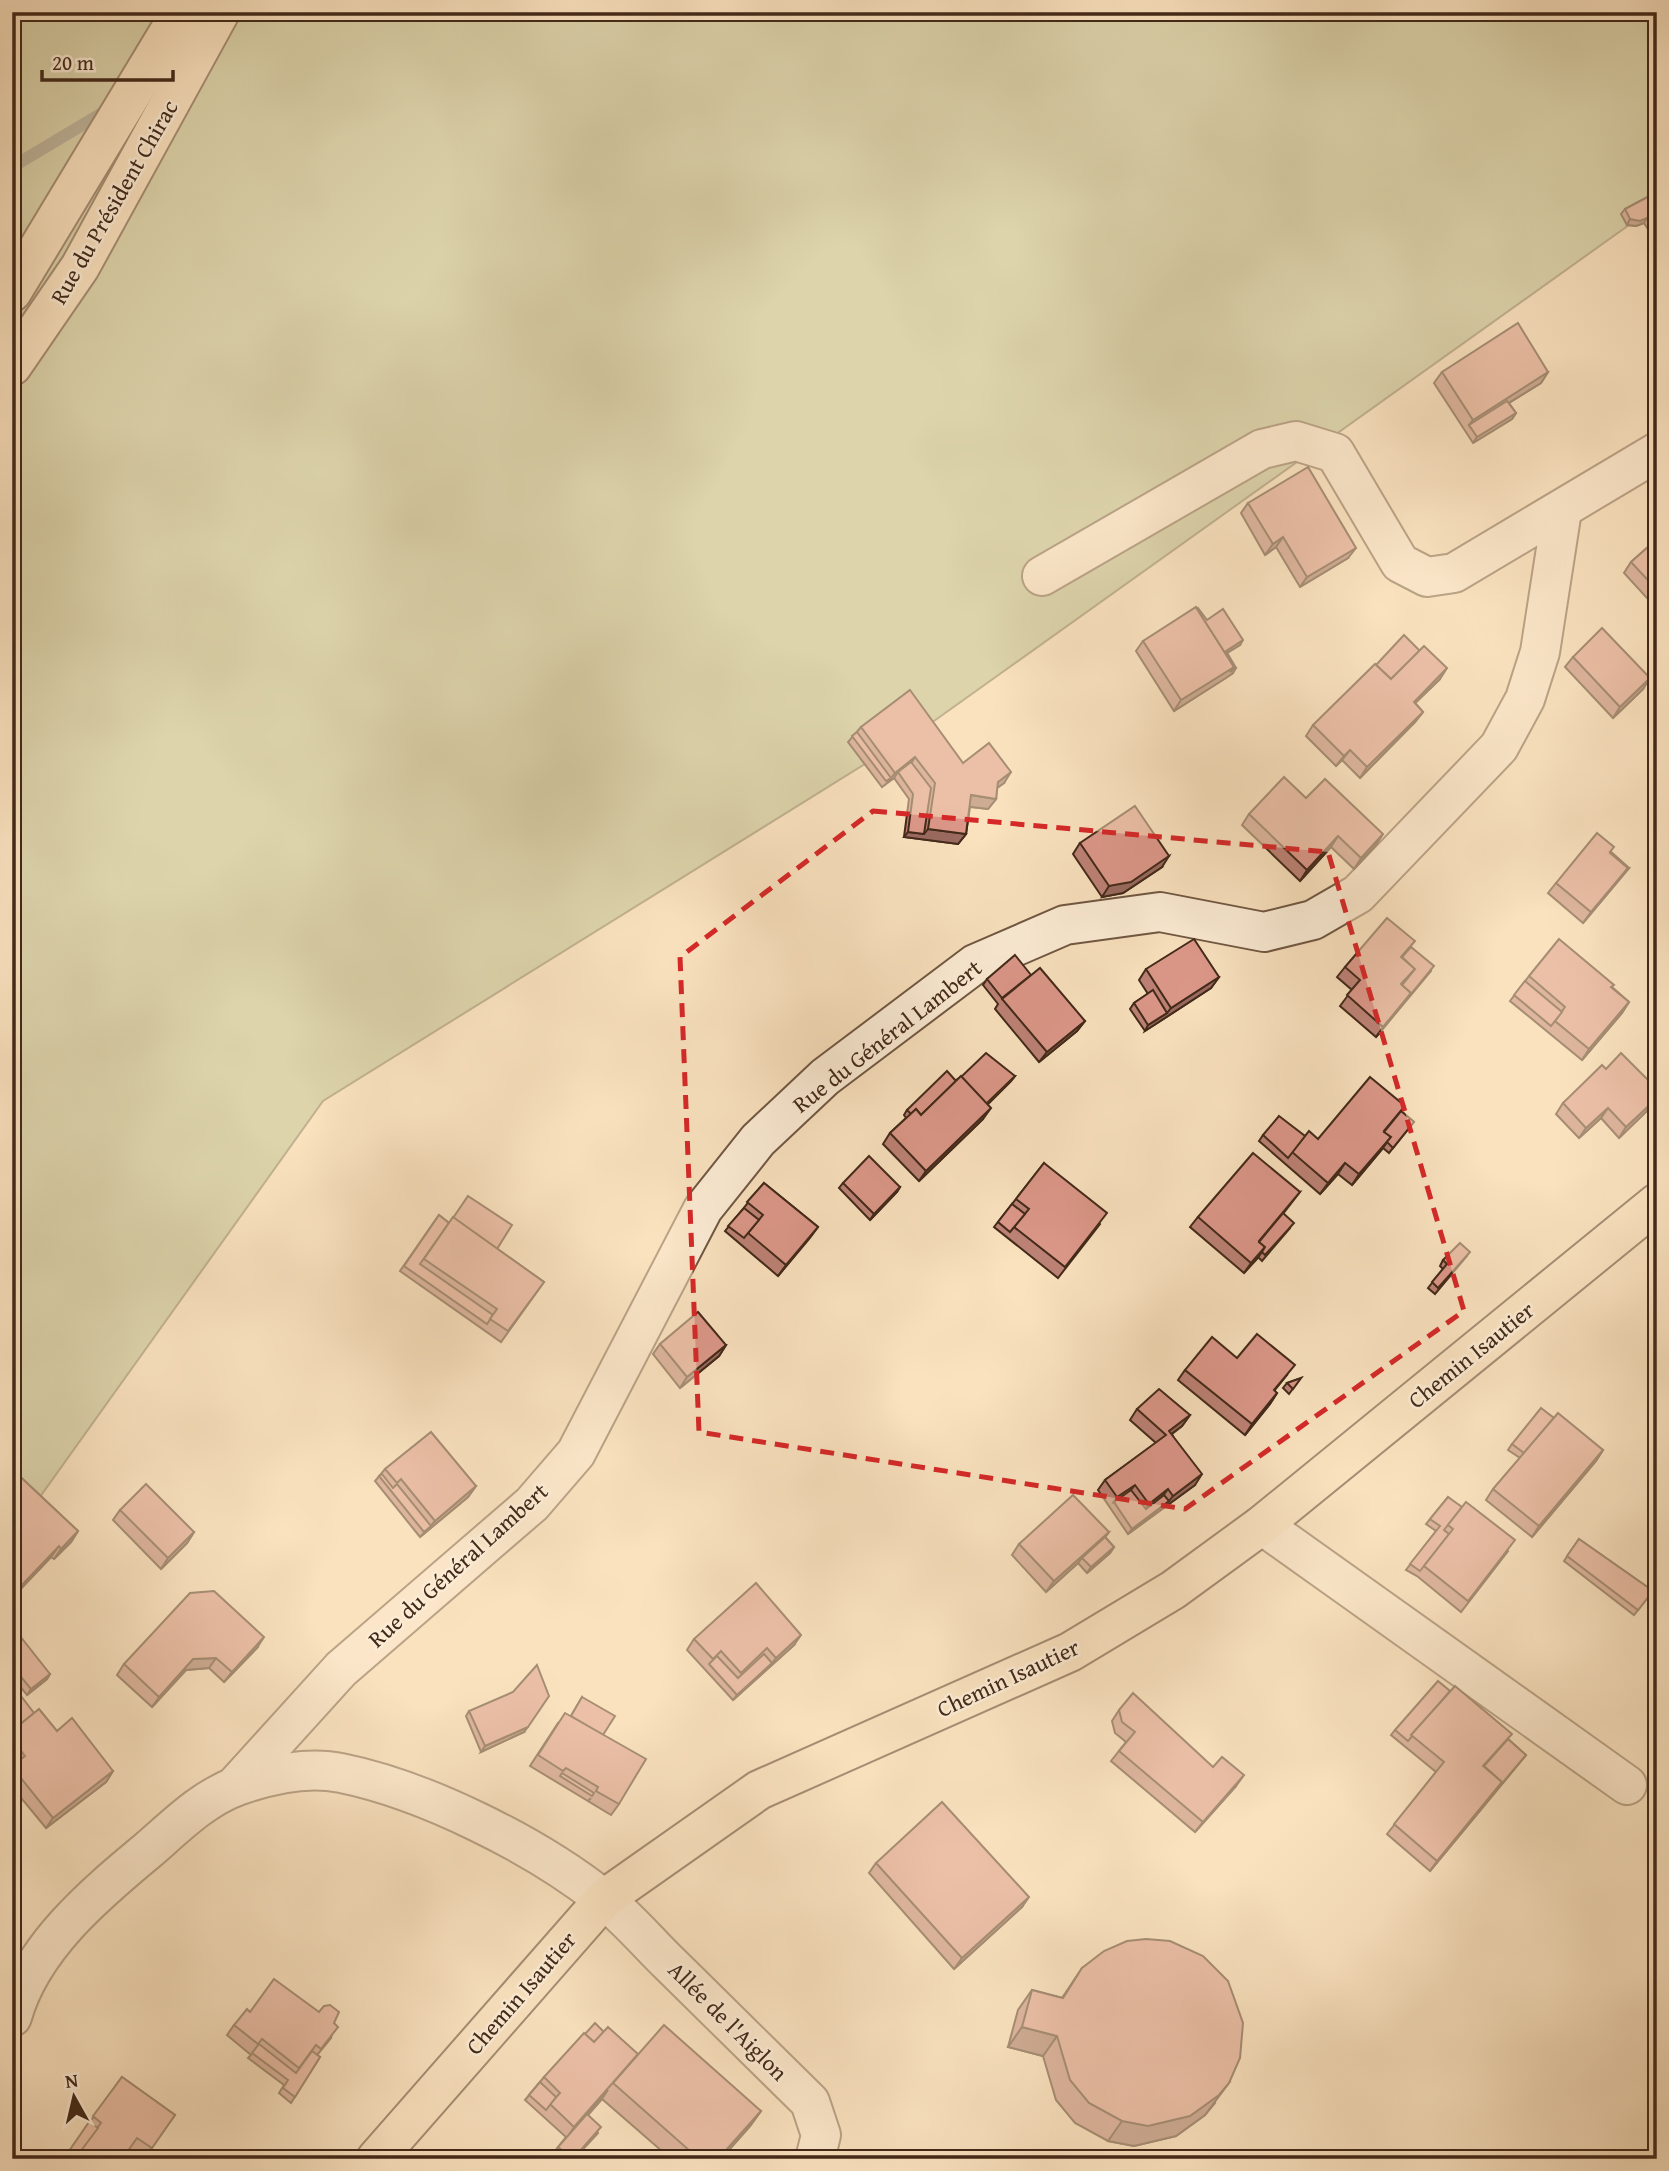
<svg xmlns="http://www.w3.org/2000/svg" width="1669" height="2171" font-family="'Gentium Book Plus',serif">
	<rect width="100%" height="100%" fill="#fae2bf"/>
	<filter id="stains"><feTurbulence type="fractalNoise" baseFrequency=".00286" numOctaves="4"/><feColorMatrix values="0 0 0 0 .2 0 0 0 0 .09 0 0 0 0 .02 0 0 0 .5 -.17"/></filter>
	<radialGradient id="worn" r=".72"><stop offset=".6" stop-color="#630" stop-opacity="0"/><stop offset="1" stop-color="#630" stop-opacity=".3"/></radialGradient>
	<!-- green -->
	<polygon fill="#bac495" stroke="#7e7657" stroke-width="2" points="12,12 1657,12 1657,205 934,721 323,1101 12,1536"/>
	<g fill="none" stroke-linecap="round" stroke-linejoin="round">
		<!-- stream -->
		<polyline stroke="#798277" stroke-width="12" points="12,167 109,109"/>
		<defs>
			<g id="minor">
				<polyline points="1042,576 1262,449 1296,441 1335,453 1400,563 1427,577 1454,573 1657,452"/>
				<polyline points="1262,1525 1627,1785"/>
				<polyline points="234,1787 341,1669 532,1504 576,1453 703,1209 758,1140 825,1077 975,964 1065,925 1160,912 1264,932 1313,920 1358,894 1499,747 1525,699 1540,652 1562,510"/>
				<path d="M12 2017C31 1948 94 1895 147 1851 175 1827 202 1799 237 1786 268 1775 308 1766 341 1773 425 1790 535 1845 602 1898 627 1917 648 1943 670 1964 717 2010 763 2056 810 2102L821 2135 815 2159"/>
			</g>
			<g id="major">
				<polyline points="12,292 181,12"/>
				<polyline points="12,366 80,267 220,12"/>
				<polyline points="376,2159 604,1899 759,1790 1070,1652 1173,1590 1262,1525 1657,1203"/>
			</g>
		</defs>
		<!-- minor casing -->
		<use href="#minor" stroke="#705742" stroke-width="42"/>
		<!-- major casing -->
		<use href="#major" stroke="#422919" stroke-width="42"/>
		<!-- minor -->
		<use href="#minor" stroke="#fcecd5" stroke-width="38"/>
		<!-- major -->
		<use href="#major" stroke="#fae2bf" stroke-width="38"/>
	</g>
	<!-- wall -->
	<g fill="#bd8276" stroke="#422919" stroke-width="2">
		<polygon points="1657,192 1657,231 1651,234 1644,223 1636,226 1627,225 1621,214 1625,209"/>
		<polygon points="1442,372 1548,372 1541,383 1509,403 1516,413 1512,419 1473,443 1434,383"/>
		<polygon points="1248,503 1348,558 1300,587 1276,547 1265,555 1241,513"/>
		<polygon points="1657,539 1657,609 1624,573 1631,562"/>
		<polygon points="1207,620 1240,645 1227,653 1233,673 1174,711 1136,651 1143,641"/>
		<polygon points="1573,657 1643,689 1613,718 1565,667"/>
		<polygon points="1440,679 1415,703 1423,712 1415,722 1360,778 1342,760 1336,766 1306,736 1313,725"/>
		<polygon points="861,727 963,763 1004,783 997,788 996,799 988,809 970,807 966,834 958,844 904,837 909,799 894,778 882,787 848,742"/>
		<polygon points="1306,798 1376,845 1354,869 1331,847 1300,881 1242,825 1249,814"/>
		<polygon points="1080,843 1162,867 1123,893 1102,897 1073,854"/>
		<polygon points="1611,852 1629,868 1583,923 1548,893 1556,883"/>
		<polygon points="1411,947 1431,971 1376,1037 1340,1006 1352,990 1337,977 1345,967"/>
		<polygon points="1146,969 1219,977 1211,988 1145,1031 1130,1009 1134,1003 1148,994 1139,980"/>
		<polygon points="1031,975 1085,1021 1077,1031 1039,1062 995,1009 998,1004 983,985 987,979"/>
		<polygon points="1529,976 1612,987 1629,1002 1622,1013 1582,1060 1510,1001"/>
		<polygon points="1606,1069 1654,1104 1619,1138 1601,1118 1579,1138 1556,1114 1563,1103"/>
		<polygon points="1015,1076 1011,1081 987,1105 983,1119 919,1181 883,1144 890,1133 906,1118 904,1115 907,1110 961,1077"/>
		<polygon points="1401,1111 1414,1122 1389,1153 1383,1148 1352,1185 1338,1174 1320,1194 1259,1141 1263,1135 1305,1136 1318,1139"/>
		<polygon points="1044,1163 1100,1224 1058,1278 994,1227"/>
		<polygon points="764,1183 818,1227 778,1276 725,1231"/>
		<polygon points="843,1183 900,1187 897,1192 870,1220 839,1188"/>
		<polygon points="1300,1192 1283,1214 1290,1228 1262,1261 1258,1257 1244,1273 1190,1227 1198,1217"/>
		<polygon points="439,1215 449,1223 497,1249 544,1282 501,1342 400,1271"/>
		<polygon points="1466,1257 1435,1294 1428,1288 1443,1269 1440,1266 1443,1260"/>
		<polygon points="660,1344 726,1345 719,1356 680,1388 653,1354"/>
		<polygon points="1237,1358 1287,1375 1274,1391 1277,1393 1270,1404 1245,1435 1178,1380 1185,1370"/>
		<polygon points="1301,1378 1289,1394 1283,1388 1287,1383"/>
		<polygon points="1137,1409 1190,1415 1182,1426 1172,1434 1195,1485 1128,1534 1098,1490 1105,1480 1156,1443 1130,1420"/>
		<polygon points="1554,1418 1603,1450 1596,1461 1532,1537 1486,1500 1493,1489 1520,1458 1508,1450 1512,1444"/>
		<polygon points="12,1469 78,1531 71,1542 54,1559 51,1557 12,1598"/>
		<polygon points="385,1469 476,1486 468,1497 420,1537 375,1481"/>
		<polygon points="1448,1497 1508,1551 1461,1612 1417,1576 1406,1570 1436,1531 1426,1524"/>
		<polygon points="1657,1502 1657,1514 1651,1510"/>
		<polygon points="120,1510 194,1532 187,1543 161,1569 113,1520"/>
		<polygon points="1109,1532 1105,1537 1114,1547 1110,1553 1087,1573 1078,1563 1046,1592 1012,1555 1019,1544"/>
		<polygon points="1579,1539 1653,1591 1634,1615 1564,1561"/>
		<polygon points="694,1639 794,1645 733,1700 687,1650"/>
		<polygon points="12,1643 50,1674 47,1679 27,1695 12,1676"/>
		<polygon points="257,1648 224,1682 209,1668 186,1670 152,1707 117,1675 124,1664"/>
		<polygon points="582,1697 603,1735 619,1804 611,1815 588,1801 591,1798 588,1801 530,1766 558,1723 571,1716"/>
		<polygon points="12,1703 34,1713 57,1731 113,1771 106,1782 46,1828 12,1787 12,1766 15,1763 12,1759"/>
		<polygon points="1119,1710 1213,1767 1236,1786 1195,1832 1111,1761 1126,1742 1115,1733 1112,1721"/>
		<polygon points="469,1711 524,1732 481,1752 466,1716"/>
		<polygon points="1395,1730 1508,1739 1526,1755 1430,1871 1387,1834 1436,1772 1391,1735"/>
		<polygon points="876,1863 1022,1907 954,1969 869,1873"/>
		<polygon points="1082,1968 1215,2103 1205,2115 1176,2136 1134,2146 1108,2141 1075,2123 1056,2100 1043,2056 1008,2047 1018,2010 1032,1990 1062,1998"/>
		<polygon points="250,2012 334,2023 331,2038 317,2055 320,2057 291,2103 279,2093 284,2085 248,2058 251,2055 227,2035 234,2025"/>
		<polygon points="604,2032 638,2054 761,2111 750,2126 721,2159 671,2159 602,2099 588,2115 598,2133 574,2159 563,2159 554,2152 566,2137 525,2100 544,2077"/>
		<polygon points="122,2077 175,2115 144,2158 130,2149 123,2159 70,2159 66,2156"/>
	</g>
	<!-- shaded-wall -->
	<g fill="#9a6a60" stroke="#422919" stroke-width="2">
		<polygon points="1647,218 1644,223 1636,226 1627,225 1630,219"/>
		<polygon points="1548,372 1541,383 1470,427 1469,425 1473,420"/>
		<polygon points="1516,413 1512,419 1473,443 1477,437"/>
		<polygon points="1283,537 1276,547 1265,555 1273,544"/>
		<polygon points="1356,548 1348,558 1300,587 1307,577"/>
		<polygon points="1243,640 1240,645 1222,656 1226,651"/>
		<polygon points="1234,667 1236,668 1233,673 1226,678 1174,711 1181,700"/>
		<polygon points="1447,668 1440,679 1406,712 1414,702"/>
		<polygon points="1650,678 1643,689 1613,718 1620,707"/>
		<polygon points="1423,712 1415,722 1360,778 1367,767"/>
		<polygon points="1350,750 1342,760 1336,766 1344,756"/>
		<polygon points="915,757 908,768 898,772 894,778 887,783 895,773"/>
		<polygon points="1011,772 1004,783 990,793 998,782"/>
		<polygon points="971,795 996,799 988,809 964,806"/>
		<polygon points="928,829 966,834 958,844 904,837 908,832 924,834"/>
		<polygon points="1383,834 1376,845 1354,869 1361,858"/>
		<polygon points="1338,836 1331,847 1300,881 1307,870"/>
		<polygon points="1169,856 1162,867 1123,893 1102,897 1109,886"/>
		<polygon points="1628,868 1629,868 1583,923 1591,912"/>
		<polygon points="1219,977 1211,988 1145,1031 1148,1025 1167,1013 1171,1008"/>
		<polygon points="1411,993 1403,1004 1376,1037 1383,1027"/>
		<polygon points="1629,1002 1622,1013 1582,1060 1589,1049"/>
		<polygon points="1085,1021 1077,1031 1039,1062 1047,1052"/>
		<polygon points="1015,1076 1011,1081 978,1114 982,1108"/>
		<polygon points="1657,1098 1654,1104 1619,1138 1626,1127"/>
		<polygon points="991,1108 983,1119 919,1181 926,1171"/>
		<polygon points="1608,1108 1601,1118 1579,1138 1586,1128"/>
		<polygon points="1391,1137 1383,1148 1352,1185 1359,1174"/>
		<polygon points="1345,1163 1338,1174 1320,1194 1328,1183"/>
		<polygon points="900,1187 897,1192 870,1220 874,1214"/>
		<polygon points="818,1227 810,1238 778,1276 786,1265"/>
		<polygon points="1265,1247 1258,1258 1244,1273 1251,1263"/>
		<polygon points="726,1345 719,1356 680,1388 687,1377"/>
		<polygon points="1277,1393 1270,1404 1245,1435 1252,1424"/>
		<polygon points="1190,1415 1182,1426 1163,1440 1169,1431"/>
		<polygon points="1603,1450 1596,1461 1532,1537 1539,1526"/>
		<polygon points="1202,1474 1195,1485 1128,1534 1132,1529 1169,1501 1173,1496"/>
		<polygon points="1135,1485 1127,1495 1114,1502 1117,1497"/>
		<polygon points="476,1486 468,1497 420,1537 435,1521"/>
		<polygon points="1168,1489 1160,1500 1142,1514 1149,1504"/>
		<polygon points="78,1531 71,1542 54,1559 61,1549"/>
		<polygon points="194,1532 187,1543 161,1569 168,1558"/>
		<polygon points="1109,1532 1101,1543 1082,1558 1078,1563 1046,1592 1054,1581"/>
		<polygon points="59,1546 51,1557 12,1598 20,1587"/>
		<polygon points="1114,1547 1110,1553 1087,1573 1091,1567"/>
		<polygon points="801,1635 794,1645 733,1700 737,1695 772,1663 776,1658"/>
		<polygon points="264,1637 257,1648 224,1682 232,1672"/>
		<polygon points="216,1658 209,1668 186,1670 152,1707 159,1697 193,1659"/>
		<polygon points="50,1674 47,1679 27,1695 31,1689"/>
		<polygon points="528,1727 524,1732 481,1752 485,1746"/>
		<polygon points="1526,1755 1522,1760 1430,1871 1437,1861"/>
		<polygon points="113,1771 106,1782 46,1828 53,1818"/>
		<polygon points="1244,1775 1236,1786 1195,1832 1203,1822"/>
		<polygon points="1029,1897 1022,1907 954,1969 962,1958"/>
		<polygon points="1022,2027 1057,2036 1043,2056 1008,2047"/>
		<polygon points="1229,2083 1205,2115 1176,2136 1134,2146 1108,2141 1122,2121"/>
		<polygon points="608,2090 602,2099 567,2138 574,2127"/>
		<polygon points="761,2111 750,2126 721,2159 718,2159"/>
	</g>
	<!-- building -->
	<g fill="#dc9789" stroke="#422919" stroke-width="2">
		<polygon points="1657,192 1657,228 1654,229 1647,218 1640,221 1630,219 1625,209"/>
		<polygon points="1518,323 1548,372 1473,420 1442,372"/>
		<polygon points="1507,401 1516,413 1477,437 1469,425"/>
		<polygon points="1308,467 1356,548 1307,577 1283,537 1273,544 1248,503"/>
		<polygon points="1657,539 1657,590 1631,562"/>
		<polygon points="1196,607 1234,667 1181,700 1143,641"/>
		<polygon points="1198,608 1207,620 1223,609 1243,640 1226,651 1236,668 1230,672 1234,667 1197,609"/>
		<polygon points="1602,628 1650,678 1620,707 1573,657"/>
		<polygon points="1404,635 1420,651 1391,679 1376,665"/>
		<polygon points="1424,646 1447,668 1414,702 1423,712 1367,767 1350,750 1344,756 1313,725 1375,664 1391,679"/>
		<polygon points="910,690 963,763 989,743 1011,772 998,782 996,799 971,795 966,834 928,829 935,783 915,757 895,773 861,727"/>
		<polygon points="857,732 891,778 886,781 852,736"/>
		<polygon points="911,762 931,788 924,834 908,832 913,794 898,772"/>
		<polygon points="1284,777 1306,798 1325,779 1383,834 1361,858 1338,836 1307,870 1249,814"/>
		<polygon points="1135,806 1169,856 1131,882 1109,886 1080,843"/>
		<polygon points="1597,833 1614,847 1610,852 1628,868 1591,912 1556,883"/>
		<polygon points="1611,852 1629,868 1624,873 1628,868 1610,853"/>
		<polygon points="1387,918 1415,941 1401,957 1415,969 1401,984 1411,993 1383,1027 1347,995 1360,980 1345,967"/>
		<polygon points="1194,939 1219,977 1171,1008 1146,969"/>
		<polygon points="1559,939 1614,985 1611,987 1629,1002 1589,1049 1555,1021 1565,1007 1529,976"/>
		<polygon points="1411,947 1434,966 1407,999 1411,993 1402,985 1415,969 1402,957"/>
		<polygon points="1015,955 1031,975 1002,998 987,979"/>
		<polygon points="1040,968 1085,1021 1047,1052 1002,999"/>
		<polygon points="1525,981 1562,1012 1551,1026 1514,995"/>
		<polygon points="1153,990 1167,1013 1148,1025 1134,1003"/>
		<polygon points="986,1053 1015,1076 986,1104 961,1077"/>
		<polygon points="1621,1053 1657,1089 1657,1098 1626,1127 1608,1108 1586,1128 1563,1103 1602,1065 1606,1069"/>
		<polygon points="947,1071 956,1081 921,1115 916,1109 911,1114 907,1110"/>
		<polygon points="961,1076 991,1108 926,1171 890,1133 916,1109 921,1115"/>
		<polygon points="1370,1077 1405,1106 1384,1131 1391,1137 1359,1174 1345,1163 1328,1183 1292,1152 1309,1131 1318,1139"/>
		<polygon points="1401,1111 1414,1122 1393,1148 1387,1142 1391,1137 1384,1132"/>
		<polygon points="1279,1116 1305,1136 1288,1158 1263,1135"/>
		<polygon points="1253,1153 1300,1192 1259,1241 1265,1247 1251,1263 1198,1217"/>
		<polygon points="869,1156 900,1187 874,1214 843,1183"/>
		<polygon points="1044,1163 1107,1213 1065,1267 1014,1227 1029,1209 1016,1199"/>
		<polygon points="764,1183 818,1227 786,1265 748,1233 763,1215 747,1202"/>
		<polygon points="468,1196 512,1225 497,1249 453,1218"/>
		<polygon points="1012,1204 1025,1214 1010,1232 998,1222"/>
		<polygon points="744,1208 759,1220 744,1238 728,1226"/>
		<polygon points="1283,1213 1294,1223 1265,1255 1262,1252 1265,1247 1259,1242"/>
		<polygon points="439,1215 449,1223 420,1264 493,1315 487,1324 404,1266"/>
		<polygon points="453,1217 544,1282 508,1331 490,1319 497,1309 424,1259"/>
		<polygon points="1460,1243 1470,1252 1438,1288 1432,1282 1447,1264 1443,1260"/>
		<polygon points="698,1312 726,1345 687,1377 660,1344"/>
		<polygon points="1257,1334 1295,1365 1274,1390 1277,1393 1252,1424 1185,1370 1212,1337 1237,1358"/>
		<polygon points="1301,1378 1293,1389 1287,1383"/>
		<polygon points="1159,1389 1190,1415 1169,1431 1202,1474 1173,1496 1168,1489 1149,1504 1135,1485 1117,1497 1105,1480 1166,1435 1137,1409"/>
		<polygon points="1541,1408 1554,1418 1524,1453 1512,1444"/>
		<polygon points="1558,1413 1603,1450 1539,1526 1493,1489"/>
		<polygon points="431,1432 476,1486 435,1521 401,1479 397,1483 385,1469"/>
		<polygon points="12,1469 78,1531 61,1549 59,1546 20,1587 12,1580 12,1547 15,1544 12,1542"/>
		<polygon points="382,1474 393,1488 397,1484 431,1526 424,1532 379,1476"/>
		<polygon points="146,1484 194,1532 168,1558 120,1510"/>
		<polygon points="1131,1490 1146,1509 1164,1495 1169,1501 1132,1529 1114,1502"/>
		<polygon points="1073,1495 1109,1532 1054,1581 1019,1544"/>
		<polygon points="1448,1497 1462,1507 1444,1530 1449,1534 1420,1571 1410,1564 1440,1526 1430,1519"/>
		<polygon points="1466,1502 1515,1540 1468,1601 1424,1566 1453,1529 1448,1525"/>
		<polygon points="1105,1537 1114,1547 1091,1567 1082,1558"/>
		<polygon points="1579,1539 1653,1591 1638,1610 1567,1556"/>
		<polygon points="756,1583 801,1635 776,1658 767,1648 741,1673 721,1651 713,1659 694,1639"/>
		<polygon points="214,1591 264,1637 232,1672 216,1658 193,1659 159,1697 124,1664 190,1593"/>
		<polygon points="20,1636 50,1674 31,1689 12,1666 12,1643"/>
		<polygon points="764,1654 772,1663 737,1695 709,1664 717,1656 738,1678"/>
		<polygon points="537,1665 549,1696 528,1727 485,1746 469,1711 513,1692"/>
		<polygon points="1438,1681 1450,1691 1408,1741 1395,1730"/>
		<polygon points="1455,1686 1512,1734 1483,1766 1502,1782 1437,1861 1394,1824 1444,1762 1411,1735"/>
		<polygon points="1133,1693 1213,1767 1222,1757 1244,1775 1203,1822 1119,1751 1135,1732 1122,1722 1119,1710"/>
		<polygon points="21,1696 34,1713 12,1731 12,1703"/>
		<polygon points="582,1697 615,1716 603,1735 571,1716"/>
		<polygon points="39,1709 57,1731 72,1718 113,1771 53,1818 12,1767 12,1766 25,1756 12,1739 12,1731"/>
		<polygon points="565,1713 646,1759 619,1804 596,1791 598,1787 566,1768 563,1771 538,1755"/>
		<polygon points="1508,1739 1526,1755 1499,1787 1502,1782 1484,1766"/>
		<polygon points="562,1773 594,1793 592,1796 560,1776"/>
		<polygon points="942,1802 1029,1897 962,1958 876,1863"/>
		<polygon points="1146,1939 1170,1941 1203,1956 1228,1981 1243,2023 1240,2058 1229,2083 1219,2095 1190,2116 1148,2126 1122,2121 1089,2103 1070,2080 1057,2036 1022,2027 1032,1990 1063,1998 1082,1968 1104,1951 1127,1941"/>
		<polygon points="274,1979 319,2012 324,2006 330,2005 339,2012 334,2023 338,2027 321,2049 316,2045 299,2068 262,2039 258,2044 234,2025 247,2009 250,2012"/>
		<polygon points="595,2023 604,2032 594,2042 585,2034"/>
		<polygon points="664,2025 761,2111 718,2159 699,2159 613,2083"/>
		<polygon points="608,2027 638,2054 574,2127 550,2104 560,2093 544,2077 584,2033 594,2042"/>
		<polygon points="259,2044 296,2073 312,2051 320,2057 295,2097 283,2088 288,2080 252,2053"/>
		<polygon points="122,2077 175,2115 152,2148 137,2138 122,2159 92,2159 81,2150 101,2123 93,2116"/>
		<polygon points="540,2082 556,2097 546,2110 529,2095"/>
		<polygon points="587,2114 601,2127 573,2159 558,2147"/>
		<polygon points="89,2122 98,2128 77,2156 69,2151"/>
	</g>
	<!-- marked area -->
	<path d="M0 0H1669V2171H0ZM873 811 1328 852 1464 1311 1185 1509 699 1432 680 957Z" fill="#fae2bf" fill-opacity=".55" fill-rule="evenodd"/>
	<path fill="none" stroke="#d62828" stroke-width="5" stroke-dasharray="14 9" stroke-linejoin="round" d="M873 811 1328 852 1464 1311 1185 1509 699 1432 680 957Z"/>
	<g text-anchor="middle" stroke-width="5" stroke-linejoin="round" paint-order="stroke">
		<!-- street labels -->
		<g font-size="23" fill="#422919" stroke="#fcecd5">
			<text transform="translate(114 202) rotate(-60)" y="8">Rue du Président Chirac</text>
			<text transform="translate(887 1036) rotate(-38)" y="8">Rue du Général Lambert</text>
			<text transform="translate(1471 1355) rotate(-39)" y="8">Chemin Isautier</text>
			<text transform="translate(458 1565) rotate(-42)" y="8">Rue du Général Lambert</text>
			<text transform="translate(1008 1678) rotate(-25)" y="8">Chemin Isautier</text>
			<text transform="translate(521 1993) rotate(-49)" y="8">Chemin Isautier</text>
			<text transform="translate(728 2021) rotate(45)" y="8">Allée de l'Aiglon</text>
		</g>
	</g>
	<!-- margin -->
	<rect width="1669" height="2171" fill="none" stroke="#fae2bf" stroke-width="42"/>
	<rect x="14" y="14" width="1641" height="2143" fill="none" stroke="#422919" stroke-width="3.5"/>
	<rect x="21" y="21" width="1627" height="2129" fill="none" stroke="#422919" stroke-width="2"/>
	<!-- north arrow -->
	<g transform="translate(74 2097) rotate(352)" stroke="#fcecd5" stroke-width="5" paint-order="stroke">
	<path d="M0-5L12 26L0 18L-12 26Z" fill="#422919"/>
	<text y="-10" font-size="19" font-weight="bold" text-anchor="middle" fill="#422919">N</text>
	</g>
	<!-- scale -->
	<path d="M42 70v10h131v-10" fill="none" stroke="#422919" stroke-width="3.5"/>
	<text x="52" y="70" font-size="21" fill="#422919" stroke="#fcecd5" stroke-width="5" paint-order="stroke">20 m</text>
	<rect width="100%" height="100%" filter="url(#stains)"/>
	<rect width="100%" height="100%" fill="url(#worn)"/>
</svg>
